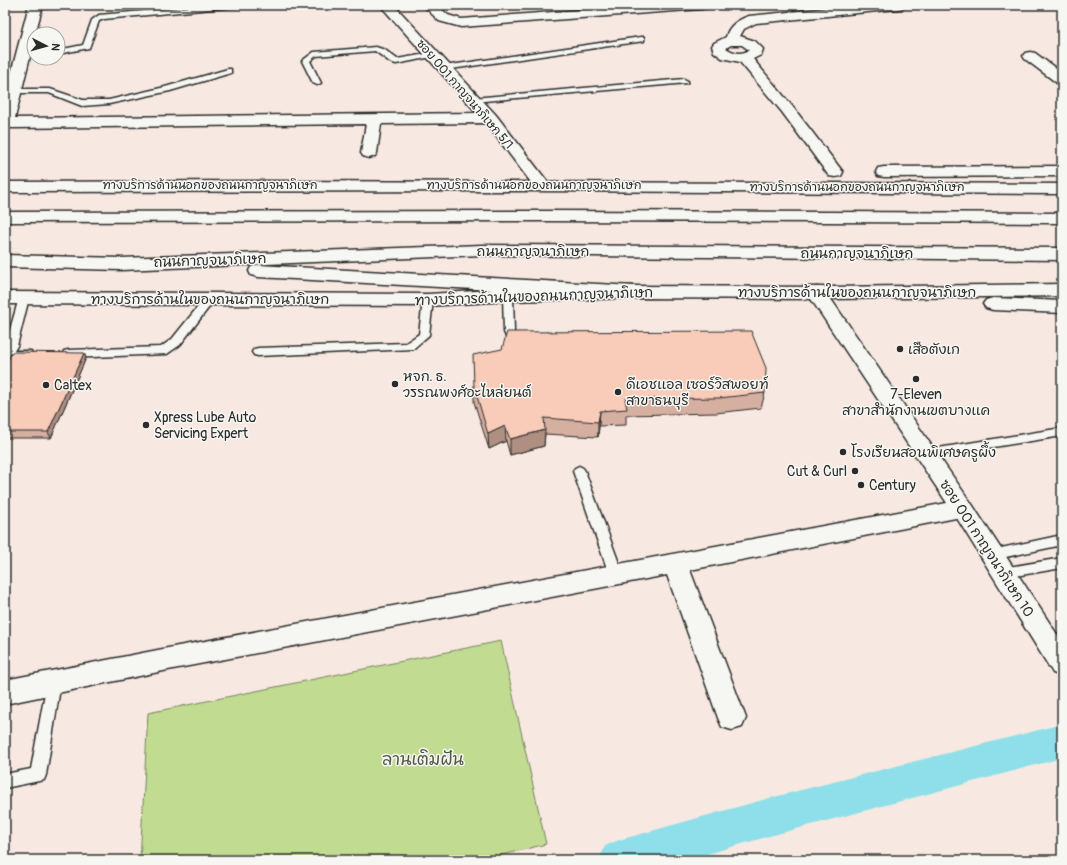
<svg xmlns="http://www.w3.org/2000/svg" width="1067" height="865" font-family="Pangolin,'Playpen Sans Thai',sans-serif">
	<rect width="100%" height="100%" fill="#f7e9e1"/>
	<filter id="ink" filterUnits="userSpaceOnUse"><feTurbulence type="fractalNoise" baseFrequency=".025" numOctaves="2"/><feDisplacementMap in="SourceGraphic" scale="8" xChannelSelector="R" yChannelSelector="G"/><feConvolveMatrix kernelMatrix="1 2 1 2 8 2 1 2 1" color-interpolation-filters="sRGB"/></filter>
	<g filter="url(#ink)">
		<!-- green -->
		<polygon fill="#c1db91" stroke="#76835e" points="501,641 546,844 482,860 140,860 148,713"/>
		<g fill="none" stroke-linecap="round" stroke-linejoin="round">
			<!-- canal -->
			<polygon fill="#8edfe9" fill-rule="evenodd" points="1062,724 1062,758 766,837 687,860 599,860 605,846 619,840 766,799"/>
			<defs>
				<g id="service">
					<path d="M33 5H53C49 9 39 9 33 8Z"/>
					<polygon points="211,5 239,5 235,7 104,19 99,21 89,48 58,54 58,50 83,45 92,20 99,15"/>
					<polygon points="641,37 644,37 644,41 444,70 440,68 444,66"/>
					<polygon points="376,47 385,50 397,59 432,53 436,55 432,57 396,64 390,62 375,51 316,56 310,61 321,83 317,85 313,83 302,61 314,52"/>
					<polygon points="228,69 231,69 231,73 170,91 109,104 82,106 49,93 14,93 10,91 14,89 50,89 83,100 109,100 165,87"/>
					<polygon points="684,79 688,81 687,83 473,102 469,100 473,98"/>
					<polygon points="508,292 513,295 514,332 516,337 524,339 525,342 524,345 520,346 508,342 504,332 503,295"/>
					<polygon points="24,295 29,298 17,346 14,351 31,351 33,354 31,357 5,358 5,347 19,298"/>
					<polygon points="209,297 213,298 214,300 213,302 180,345 167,354 68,358 64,357 62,354 64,351 68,350 161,347 172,339 205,298"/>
					<polygon points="428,297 433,300 429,335 413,349 258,356 254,355 252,352 254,349 258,348 406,343 419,334 423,300"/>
					<polygon points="1062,428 1062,436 926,458 922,457 920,454 922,451 926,450"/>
					<polygon points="579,466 583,468 585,471 623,574 621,578 616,579 611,578 609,574 573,471 575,468"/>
					<polygon points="1062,535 1062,545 992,560 987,559 985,555 987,551 992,550"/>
					<polygon points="1062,558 1062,568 1003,578 998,577 996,573 998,569 1003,568"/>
					<polygon points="54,676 59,677 61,682 46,775 44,780 5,788 5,774 31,769 47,682 49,677"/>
				</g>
				<g id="minor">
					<polygon points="29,5 43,5 35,34 34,34 34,40 15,118 477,113 380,5 394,5 496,115 550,185 548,189 542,190 536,189 486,123 381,124 377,153 375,156 369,158 363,156 361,153 366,124 11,128 5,130 5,96"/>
					<polygon points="423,5 437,5 448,15 461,19 648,5 709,5 707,8 702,9 461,27 439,21"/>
					<path d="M857 5H905L903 8 898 9 756 23 744 29 740 36 755 41 763 49 761 55 753 59 792 106 843 172 841 176 835 177 829 176 782 112 740 62 722 58 714 52 712 46 714 43 726 37C729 25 738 20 749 16ZM731 45H742L749 50C741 55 733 53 726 48Z"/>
					<polygon points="1030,52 1035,53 1062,73 1062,84 1057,83 1025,59 1023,56 1025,53"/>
					<polygon points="963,500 971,503 975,509 971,515 690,570 746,718 742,727 732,730 722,727 718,718 667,575 173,669 5,704 5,680 173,647"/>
				</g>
				<polygon id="tertiary" points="817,287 824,289 971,503 1062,642 1062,676 1053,673 955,515 807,293 810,289"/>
				<g id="secondary">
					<polygon points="1062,166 1062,176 884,177 878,176 876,172 878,168 884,167"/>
					<polygon points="269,181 1062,184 1062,194 534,191 5,192 5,182"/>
					<polygon points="1062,284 1062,296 829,299 634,298 508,301 428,306 5,304 5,292 428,294 508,289 634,286 829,287"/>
					<polygon points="993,298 1062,301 1062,313 993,310 986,308 983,304 986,300"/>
				</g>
				<g id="trunk">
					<polygon points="544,211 1062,213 1062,223 544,221 5,222 5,212"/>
					<polygon points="482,245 1062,248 1062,260 482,255 121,270 5,267 5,255 121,258"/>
					<polygon points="258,265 634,286 641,288 644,292 641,296 634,298 258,277 251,275 249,271 251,267"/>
				</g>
			</defs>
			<!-- service casing -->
			<use href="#service" stroke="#2b2b2b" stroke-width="3"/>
			<!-- minor casing -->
			<use href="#minor" stroke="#2b2b2b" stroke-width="3"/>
			<!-- tertiary casing -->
			<use href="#tertiary" stroke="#2b2b2b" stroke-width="3"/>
			<!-- secondary casing -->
			<use href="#secondary" stroke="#2b2b2b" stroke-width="3"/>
			<!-- trunk casing -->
			<use href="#trunk" stroke="#2b2b2b" stroke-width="3"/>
			<!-- service -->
			<use href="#service" fill="#f6f6f2" fill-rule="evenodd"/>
			<!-- minor -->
			<use href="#minor" fill="#f6f6f2" fill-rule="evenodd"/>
			<!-- tertiary -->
			<use href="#tertiary" fill="#f6f6f2" fill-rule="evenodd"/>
			<!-- secondary -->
			<use href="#secondary" fill="#f6f6f2" fill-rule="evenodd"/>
			<!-- trunk -->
			<use href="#trunk" fill="#f6f6f2" fill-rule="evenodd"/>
		</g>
		<!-- wall -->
		<g fill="#d5af9f" stroke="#2b2b2b">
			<polygon points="84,353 86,358 51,438 5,438 5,366"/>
			<polygon points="474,386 765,393 761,408 716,413 626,415 626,425 599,426 598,437 545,434 544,446 510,455 506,441 489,449 474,402"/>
		</g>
		<!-- shaded-wall -->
		<g fill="#ae8f82" stroke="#2b2b2b">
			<polygon points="84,353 86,358 51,438 48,432"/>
			<polygon points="600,411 599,426 598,437 598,422"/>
			<polygon points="505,426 506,441 489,449 488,434"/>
			<polygon points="545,430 544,446 510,455 510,439"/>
		</g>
		<!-- building -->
		<g fill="#f8ccb9" stroke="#2b2b2b">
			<polygon points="751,331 766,368 765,393 719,398 625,399 627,409 600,411 598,422 544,418 545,430 510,439 505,426 488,434 474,386 473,355 502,349 507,332"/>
			<polygon points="12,352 84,353 48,432 5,432 5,366"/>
		</g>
	</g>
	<!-- markers -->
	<g fill="#2b2b2b" stroke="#f6f6f2" stroke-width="1.5">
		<circle cx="900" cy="349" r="4"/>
		<circle cx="916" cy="379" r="4"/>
		<circle cx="395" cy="384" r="4"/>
		<circle cx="46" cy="385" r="4"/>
		<circle cx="618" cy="392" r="4"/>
		<circle cx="146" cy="425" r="4"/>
		<circle cx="843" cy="452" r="4"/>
		<circle cx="855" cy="471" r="4"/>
		<circle cx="861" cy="485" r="4"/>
	</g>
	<g text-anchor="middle" stroke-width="3" stroke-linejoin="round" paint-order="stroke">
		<!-- far-street labels -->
		<g font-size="12" fill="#2b2b2b" stroke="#f6f6f2">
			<text transform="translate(465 94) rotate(49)" y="4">ซอย 001 กาญจนาภิเษก 5/1</text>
			<text x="210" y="189">ทางบริการด้านนอกของถนนกาญจนาภิเษก</text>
			<text x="534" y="189">ทางบริการด้านนอกของถนนกาญจนาภิเษก</text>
			<text x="857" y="191">ทางบริการด้านนอกของถนนกาญจนาภิเษก</text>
		</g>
		<!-- street labels -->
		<g font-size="14" fill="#2b2b2b" stroke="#f6f6f2">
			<text x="533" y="256">ถนนกาญจนาภิเษก</text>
			<text x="857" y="258">ถนนกาญจนาภิเษก</text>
			<text transform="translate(210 260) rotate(-2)" y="5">ถนนกาญจนาภิเษก</text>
			<text x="857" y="297">ทางบริการด้านในของถนนกาญจนาภิเษก</text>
			<text transform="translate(534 296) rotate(-2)" y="5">ทางบริการด้านในของถนนกาญจนาภิเษก</text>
			<text x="210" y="304">ทางบริการด้านในของถนนกาญจนาภิเษก</text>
			<text transform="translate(987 548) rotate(57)" y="5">ซอย 001 กาญจนาภิเษก 10</text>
		</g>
		<!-- poi labels -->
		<g font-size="14" fill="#2b2b2b" stroke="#f6f6f2" text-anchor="start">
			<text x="908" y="354">เสือตังเก</text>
			<text x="403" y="381">หจก. ธ.<tspan x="403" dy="16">วรรณพงศ์อะไหล่ยนต์</tspan></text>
			<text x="626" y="389">ดีเอชแอล เซอร์วิสพอยท์<tspan x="626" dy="16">สาขาธนบุรี</tspan></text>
			<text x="54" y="390">Caltex</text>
			<text x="916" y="399" text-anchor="middle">7-Eleven<tspan x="916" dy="16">สาขาสำนักงานเขตบางแค</tspan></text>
			<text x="154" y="422">Xpress Lube Auto<tspan x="154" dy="16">Servicing Expert</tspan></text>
			<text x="851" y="457">โรงเรียนสอนพิเศษครูผึ้ง</text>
			<text x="847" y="476" text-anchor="end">Cut &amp; Curl</text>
			<text x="869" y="490">Century</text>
		</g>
		<!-- near-park labels -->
		<g font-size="17" fill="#505744" stroke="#f6f6f2">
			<text x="423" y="765">ลานเติมฝัน</text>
		</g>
	</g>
	<!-- margin -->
	<rect width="1067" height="865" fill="none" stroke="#f6f6f2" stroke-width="20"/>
	<rect x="10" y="10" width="1047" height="845" fill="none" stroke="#2b2b2b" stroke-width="1.5" filter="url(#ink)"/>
	<!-- north arrow -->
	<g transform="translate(46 46) rotate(96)"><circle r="19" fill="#f6f6f2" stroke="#a5a5a2"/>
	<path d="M0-3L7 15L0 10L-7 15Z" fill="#2b2b2b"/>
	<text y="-6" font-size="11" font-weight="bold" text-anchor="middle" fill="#2b2b2b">N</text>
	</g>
</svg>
